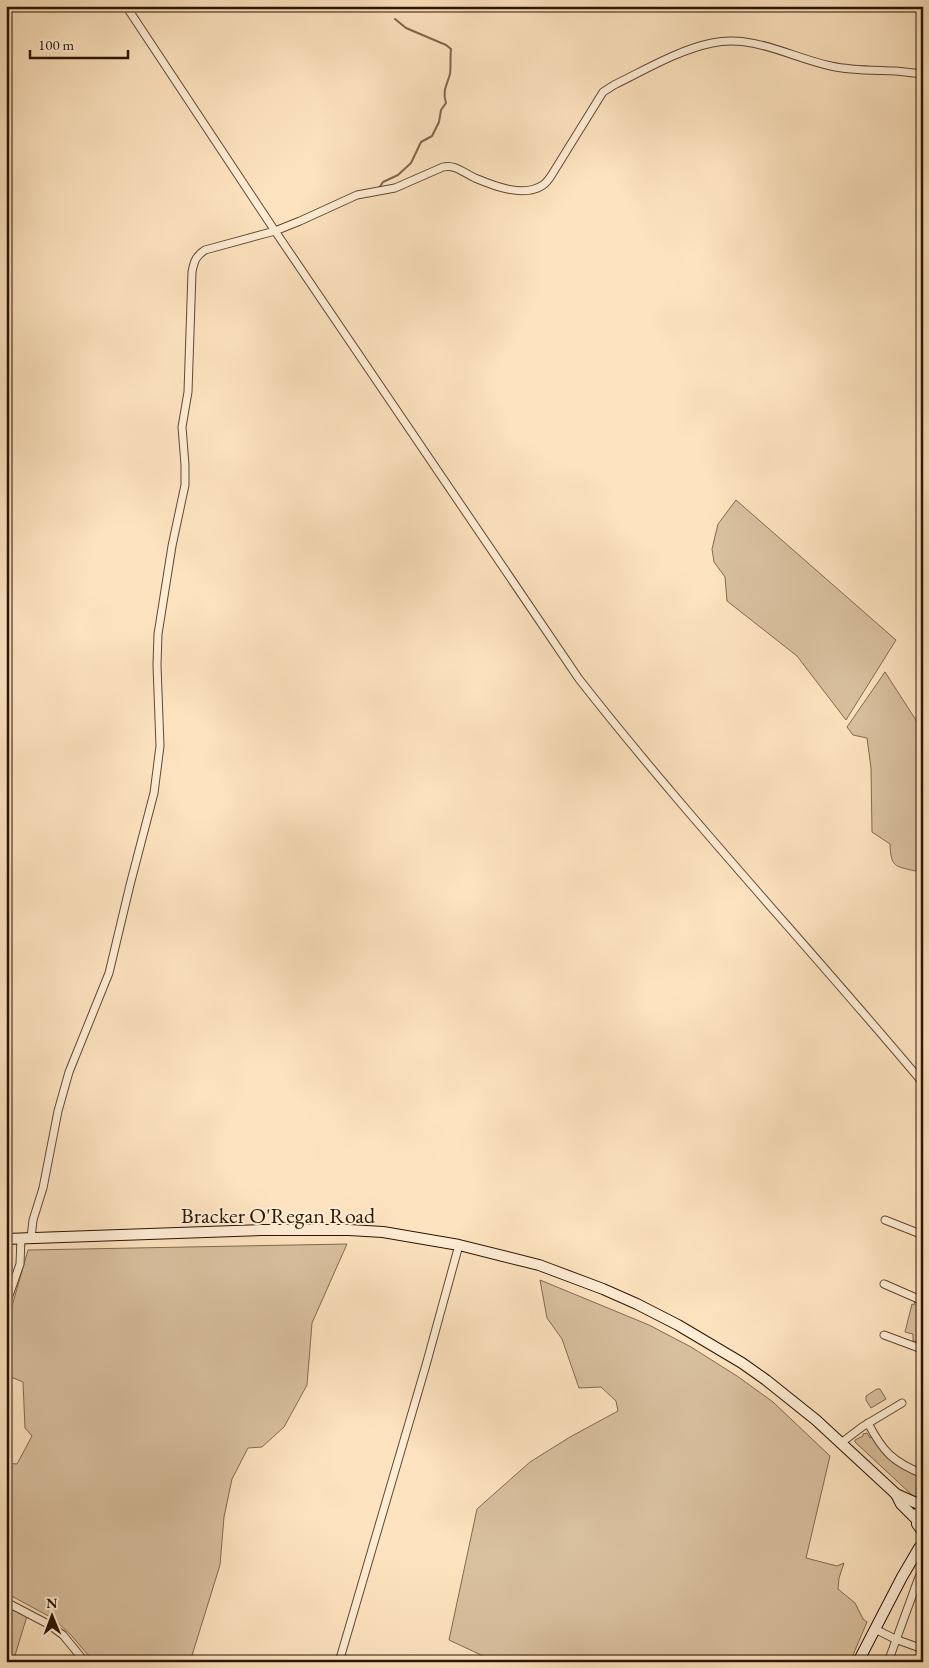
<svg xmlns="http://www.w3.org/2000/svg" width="929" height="1668" font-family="'EB Garamond',serif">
	<rect width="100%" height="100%" fill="#fde3bf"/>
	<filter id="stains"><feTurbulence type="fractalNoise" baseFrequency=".004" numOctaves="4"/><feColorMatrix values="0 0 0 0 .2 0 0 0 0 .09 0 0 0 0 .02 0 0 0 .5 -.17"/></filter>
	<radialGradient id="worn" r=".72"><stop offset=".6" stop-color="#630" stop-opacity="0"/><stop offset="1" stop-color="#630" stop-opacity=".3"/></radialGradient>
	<!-- green -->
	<g fill="#d9c09f" stroke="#826a50">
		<polygon points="736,500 896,640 846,720 797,656 727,601 725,577 714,562 712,549 718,524"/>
		<path d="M885 672 923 731V867L915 871C894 866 891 867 890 844L872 832 871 768 867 738 853 735 847 727Z"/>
		<polygon points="347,1244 312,1323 307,1385 284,1427 262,1447 248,1448 232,1479 224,1517 220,1565 190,1662 94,1662 71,1635 54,1619 6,1593 6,1463 17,1464 32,1436 25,1428 23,1382 6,1375 6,1327 28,1250"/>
		<polygon points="540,1280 649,1325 691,1347 737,1376 773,1402 830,1456 806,1558 837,1566 844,1563 839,1578 838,1589 855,1603 863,1619 867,1622 850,1662 496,1662 449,1640 477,1509 530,1462 570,1437 618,1411 616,1401 601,1387 579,1388 562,1339 547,1318"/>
		<polygon points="915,1299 923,1303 923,1340 919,1342 913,1341 913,1334 905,1332 912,1304 914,1305"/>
		<polygon points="877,1389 880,1389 886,1399 871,1408 866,1400 866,1396"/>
		<path d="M867 1433 870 1438 873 1437C884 1458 901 1469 923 1477V1498L913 1496 855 1442V1440L863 1436V1434Z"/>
		<polygon points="6,1607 27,1616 13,1662 6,1662"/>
	</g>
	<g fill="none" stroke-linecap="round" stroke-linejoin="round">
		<!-- stream -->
		<path stroke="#7e674c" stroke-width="2" d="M379 188 383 182 398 175 411 163 421 142 432 136 439 122 441 110 446 103C442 91 447 85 450 74 451 69 450 56 451 49L446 45 406 28 395 19"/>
		<defs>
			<g id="minor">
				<path d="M126 6 275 231 579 679C688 818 809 947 923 1083"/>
				<polyline points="885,1220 923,1235"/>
				<path d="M31 1238 33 1220 43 1188 58 1111 69 1072 109 973 130 885 154 793 160 746 157 665 158 634 172 546 185 485V465L182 427 188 392 192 272C194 261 196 256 205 250L275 231 300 221 357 195 395 188 443 167C455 164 464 173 475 178 494 186 524 198 543 185 546 183 549 179 551 176L603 92 614 85C645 70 678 50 712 43 754 34 792 58 831 66 853 71 874 70 896 71 905 72 914 73 923 74"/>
				<polyline points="884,1284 923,1301"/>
				<polyline points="6,1304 20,1264 21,1238"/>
				<polyline points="884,1335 919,1348 923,1345"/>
				<path d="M868 1423C883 1452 893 1462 923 1474"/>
				<polyline points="841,1443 862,1427 902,1403"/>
				<polyline points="6,1602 48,1624 63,1635 85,1662"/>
				<polyline points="875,1629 895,1639 923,1649"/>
				<polyline points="339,1662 426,1365 459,1245"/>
				<polyline points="888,1662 919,1577"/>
			</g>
			<g id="secondary">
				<polyline points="6,1239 261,1230 349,1230 383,1232 459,1245 539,1265 603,1289 637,1304 678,1325 742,1363 766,1380 816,1420 896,1494 923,1506"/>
				<polyline points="896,1494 901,1504 916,1519"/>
				<polyline points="918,1513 917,1524 923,1532"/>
				<polyline points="858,1662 902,1577 919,1548 923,1544"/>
			</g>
		</defs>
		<!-- minor casing -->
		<use href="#minor" stroke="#604830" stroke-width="9"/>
		<!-- secondary casing -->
		<use href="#secondary" stroke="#2b1500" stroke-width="12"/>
		<!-- minor -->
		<use href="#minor" stroke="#feedd5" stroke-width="7"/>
		<!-- secondary -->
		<use href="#secondary" stroke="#feedd5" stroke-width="10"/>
	</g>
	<g text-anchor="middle" stroke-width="4" stroke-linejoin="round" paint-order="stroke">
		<!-- street labels -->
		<g font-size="22" fill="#2b1500" stroke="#feedd5">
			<text x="278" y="1223">Bracker O'Regan Road</text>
		</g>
	</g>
	<!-- margin -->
	<rect width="929" height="1668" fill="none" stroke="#fde3bf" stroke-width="25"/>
	<rect x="8" y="8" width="914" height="1653" fill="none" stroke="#2b1500" stroke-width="2.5"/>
	<rect x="12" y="12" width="904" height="1643" fill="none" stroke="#2b1500"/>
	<!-- north arrow -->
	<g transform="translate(52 1616) rotate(359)" stroke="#feedd5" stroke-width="4" paint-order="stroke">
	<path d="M0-4L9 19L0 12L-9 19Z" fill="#2b1500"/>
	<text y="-8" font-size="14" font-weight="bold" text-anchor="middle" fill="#2b1500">N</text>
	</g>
	<!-- scale -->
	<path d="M30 50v8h98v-8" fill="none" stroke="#2b1500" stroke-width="2.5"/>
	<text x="38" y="50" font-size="15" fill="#2b1500" stroke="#feedd5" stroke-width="4" paint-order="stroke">100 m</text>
	<rect width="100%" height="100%" filter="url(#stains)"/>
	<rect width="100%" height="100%" fill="url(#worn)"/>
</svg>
